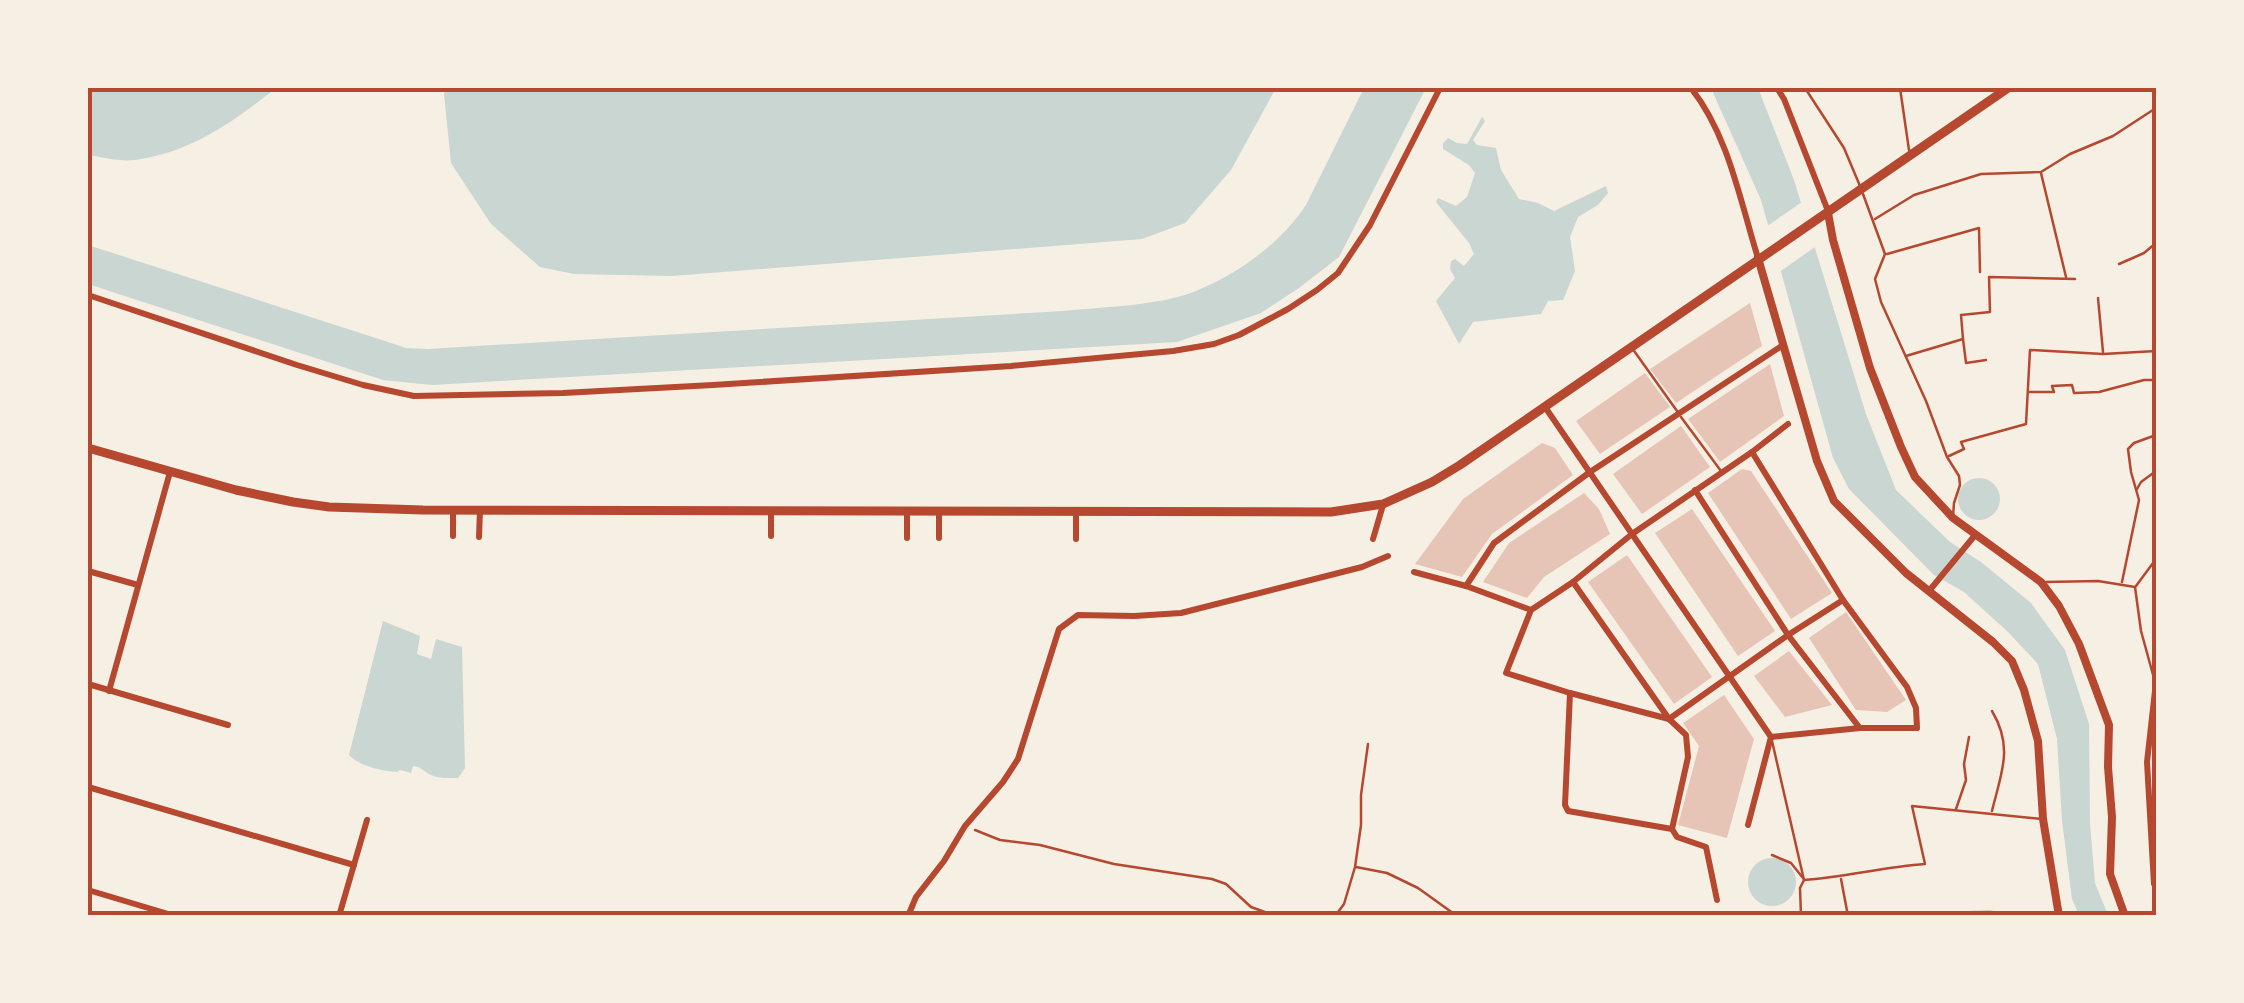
<svg xmlns="http://www.w3.org/2000/svg" width="2244" height="1003" font-family="'Space Grotesk',sans-serif">
	<rect width="100%" height="100%" fill="#f6efe4"/>
	<!-- water -->
	<g fill="#c9d6d2">
		<path d="M88 88H276C233 122 192 152 135 160 120 162 102 157 88 155Z"/>
		<polygon points="446,88 1276,88 1231,170 1185,223 1142,239 672,276 574,274 540,267 491,224 451,163 444,94"/>
		<path d="M1364 88H1426L1339 257 1299 288 1261 313 1177 342 432 385 383 380 88 284V245L388 342 406 348 428 349 1063 311C1102 307 1159 306 1196 291 1239 273 1280 244 1306 205Z"/>
		<polygon points="1711,88 1757,88 1760,93 1794,180 1866,414 1896,490 1950,542 1981,562 2031,603 2065,650 2089,724 2090,824 2095,883 2108,915 2079,915 2072,899 2062,821 2057,739 2038,664 2008,632 1964,592 1934,575 1849,489 1833,458 1761,200"/>
		<polygon points="1482,117 1485,121 1473,140 1477,145 1496,148 1501,170 1519,199 1538,203 1554,211 1606,186 1608,193 1598,205 1578,217 1570,237 1575,271 1563,300 1548,301 1541,314 1473,322 1459,344 1436,301 1455,278 1450,269 1451,261 1455,259 1464,266 1474,254 1469,243 1436,202 1438,198 1456,206 1467,197 1475,173 1469,165 1443,149 1443,143 1448,138 1457,143 1467,144"/>
		<circle cx="1979" cy="499" r="21"/>
		<path d="M383 621 420 636 417 654 431 659 436 639 462 647 465 768 458 778C449 778 439 779 431 775 423 771 422 767 413 766L411 773 400 770 397 772C382 771 359 766 349 755Z"/>
		<circle cx="1772" cy="882" r="24"/>
	</g>
	<!-- pier -->
	<polygon fill="#f6efe4" points="1802,202 1818,245 1775,275 1763,229"/>
	<!-- building -->
	<g fill="#e6c5b7">
		<polygon points="1750,303 1762,346 1676,403 1650,369"/>
		<polygon points="1770,364 1784,416 1720,462 1688,419"/>
		<polygon points="1645,373 1670,407 1600,454 1576,421"/>
		<polygon points="1681,426 1710,467 1642,514 1613,474"/>
		<polygon points="1542,443 1555,448 1573,475 1492,534 1462,577 1415,564 1463,499"/>
		<polygon points="1742,469 1751,471 1832,593 1791,619 1708,493"/>
		<polygon points="1584,493 1599,509 1610,534 1544,577 1527,598 1483,582 1509,543"/>
		<polygon points="1692,509 1775,631 1738,656 1655,533"/>
		<polygon points="1627,555 1712,677 1674,704 1588,582"/>
		<polygon points="1846,612 1906,700 1887,712 1856,710 1809,638"/>
		<polygon points="1789,651 1832,705 1785,717 1754,676"/>
		<polygon points="1724,695 1754,739 1727,838 1678,825 1699,746 1683,723"/>
	</g>
	<g fill="none" stroke-linecap="round" stroke-linejoin="round">
		<!-- path -->
		<polyline stroke="#b5482f" stroke-width="2.5" points="975,830 1000,840 1040,845 1114,864 1212,879 1226,884 1251,907 1276,916"/>
		<!-- service -->
		<g stroke="#b5482f" stroke-width="2.5">
			<polyline points="1805,88 1844,148 1860,186"/>
			<polyline points="1900,88 1909,150"/>
			<polyline points="2041,173 2066,277"/>
			<polyline points="1863,194 1885,254 1875,279 1881,302 1926,401 1947,457 1959,476 1960,485 1954,503 1953,516"/>
			<polyline points="1875,219 1914,195 1981,174 2041,172 2070,154 2113,136 2156,108"/>
			<polyline points="1887,254 1979,228 1980,272"/>
			<polyline points="2119,264 2144,253 2156,243"/>
			<polyline points="2098,298 2103,352"/>
			<polyline points="1963,339 1961,315 1990,312 1989,277 2075,279"/>
			<polyline points="1632,348 1677,411"/>
			<polyline points="1906,356 1963,339 1966,363 1986,360"/>
			<polyline points="2029,392 2054,392 2052,386 2072,385 2074,393 2099,392 2144,380 2156,380"/>
			<polyline points="1681,417 1721,471"/>
			<polyline points="1949,456 1964,449 1961,442 2026,424 2030,350 2103,354 2156,351"/>
			<polyline points="2137,489 2141,482 2156,471"/>
			<polyline points="2046,582 2098,581 2135,587 2141,631 2155,682"/>
			<polyline points="2122,582 2139,500 2131,472 2128,449 2134,443 2156,435"/>
			<polyline points="2136,586 2156,559"/>
			<polyline points="1772,741 1804,880 1800,888 1801,916"/>
			<polyline points="1956,809 1966,780 1964,764 1969,737"/>
			<path d="M1992 811C2001 773 2014 748 1992 711"/>
			<polyline points="1772,855 1791,863 1803,878"/>
			<polyline points="1356,867 1387,873 1418,888 1457,916"/>
			<polyline points="1841,879 1848,916"/>
			<path d="M1804 880C1845 877 1884 867 1925 864L1912 806 2042 819"/>
			<polyline points="1335,916 1344,904 1355,867 1361,825 1361,795 1368,744"/>
			<path d="M1908 916C1935 913 1963 912 1990 912 2013 913 2034 916 2056 913"/>
			<polyline points="2153,916 2154,887"/>
		</g>
		<!-- minor -->
		<g stroke="#b5482f" stroke-width="6">
			<path d="M1691 88C1729 136 1740 201 1758 258"/>
			<polyline points="1777,88 1784,99 1828,211"/>
			<polyline points="88,295 297,365 363,385 414,396 563,393 713,385 1011,366 1173,351 1214,344 1239,335 1288,309 1317,290 1338,273 1370,225 1440,88"/>
			<polyline points="1545,407 1771,737"/>
			<polyline points="1752,452 1843,600 1907,687 1916,708 1917,728 1860,728 1771,737"/>
			<polyline points="1695,490 1788,635 1859,727"/>
			<polyline points="907,513 907,538"/>
			<polyline points="453,536 453,510"/>
			<polyline points="771,536 771,512"/>
			<polyline points="479,537 480,510"/>
			<polyline points="939,538 939,513"/>
			<polyline points="1076,539 1076,513"/>
			<polyline points="1373,539 1383,505"/>
			<polyline points="88,571 138,585"/>
			<polyline points="1414,572 1466,586 1531,610"/>
			<polyline points="1573,582 1669,719 1686,735 1688,757 1672,829 1677,837 1706,847 1717,900"/>
			<polyline points="1466,586 1494,543 1590,472 1783,345"/>
			<polyline points="1929,591 1976,534"/>
			<polyline points="2156,682 2147,762 2154,884 2156,886"/>
			<polyline points="88,684 228,725"/>
			<polyline points="109,691 170,472"/>
			<polyline points="1570,693 1565,805 1568,811 1672,829"/>
			<polyline points="1669,719 1570,693 1506,673 1531,610 1573,582 1632,534 1752,452 1788,424"/>
			<polyline points="1669,719 1788,635 1843,600"/>
			<polyline points="88,787 354,865"/>
			<polyline points="1748,825 1771,737"/>
			<polyline points="88,890 175,916"/>
			<polyline points="339,916 367,820"/>
			<polyline points="908,916 916,897 944,861 965,826 1003,782 1018,759 1059,629 1078,615 1134,616 1181,613 1362,567 1388,556"/>
		</g>
		<!-- tertiary -->
		<g stroke="#b5482f" stroke-width="8">
			<polyline points="1828,213 1833,240 1870,368 1901,447 1915,477 1953,518 2041,582 2059,606 2079,644 2109,725 2108,767 2112,817 2110,874 2125,916"/>
			<polyline points="1758,258 1817,461 1834,501 1906,573 1993,642 2012,661 2024,690 2038,741 2043,819 2059,916"/>
		</g>
		<!-- secondary -->
		<polyline stroke="#b5482f" stroke-width="9" points="88,448 236,490 293,502 329,507 423,510 1331,512 1383,504 1432,482 1460,465 2008,88"/>
	</g>
	<!-- border -->
	<rect width="2244" height="1003" fill="none" stroke="#f6efe4" stroke-width="180"/>
	<rect x="90" y="90" width="2064" height="823" fill="none" stroke="#b5482f" stroke-width="4"/>
</svg>
